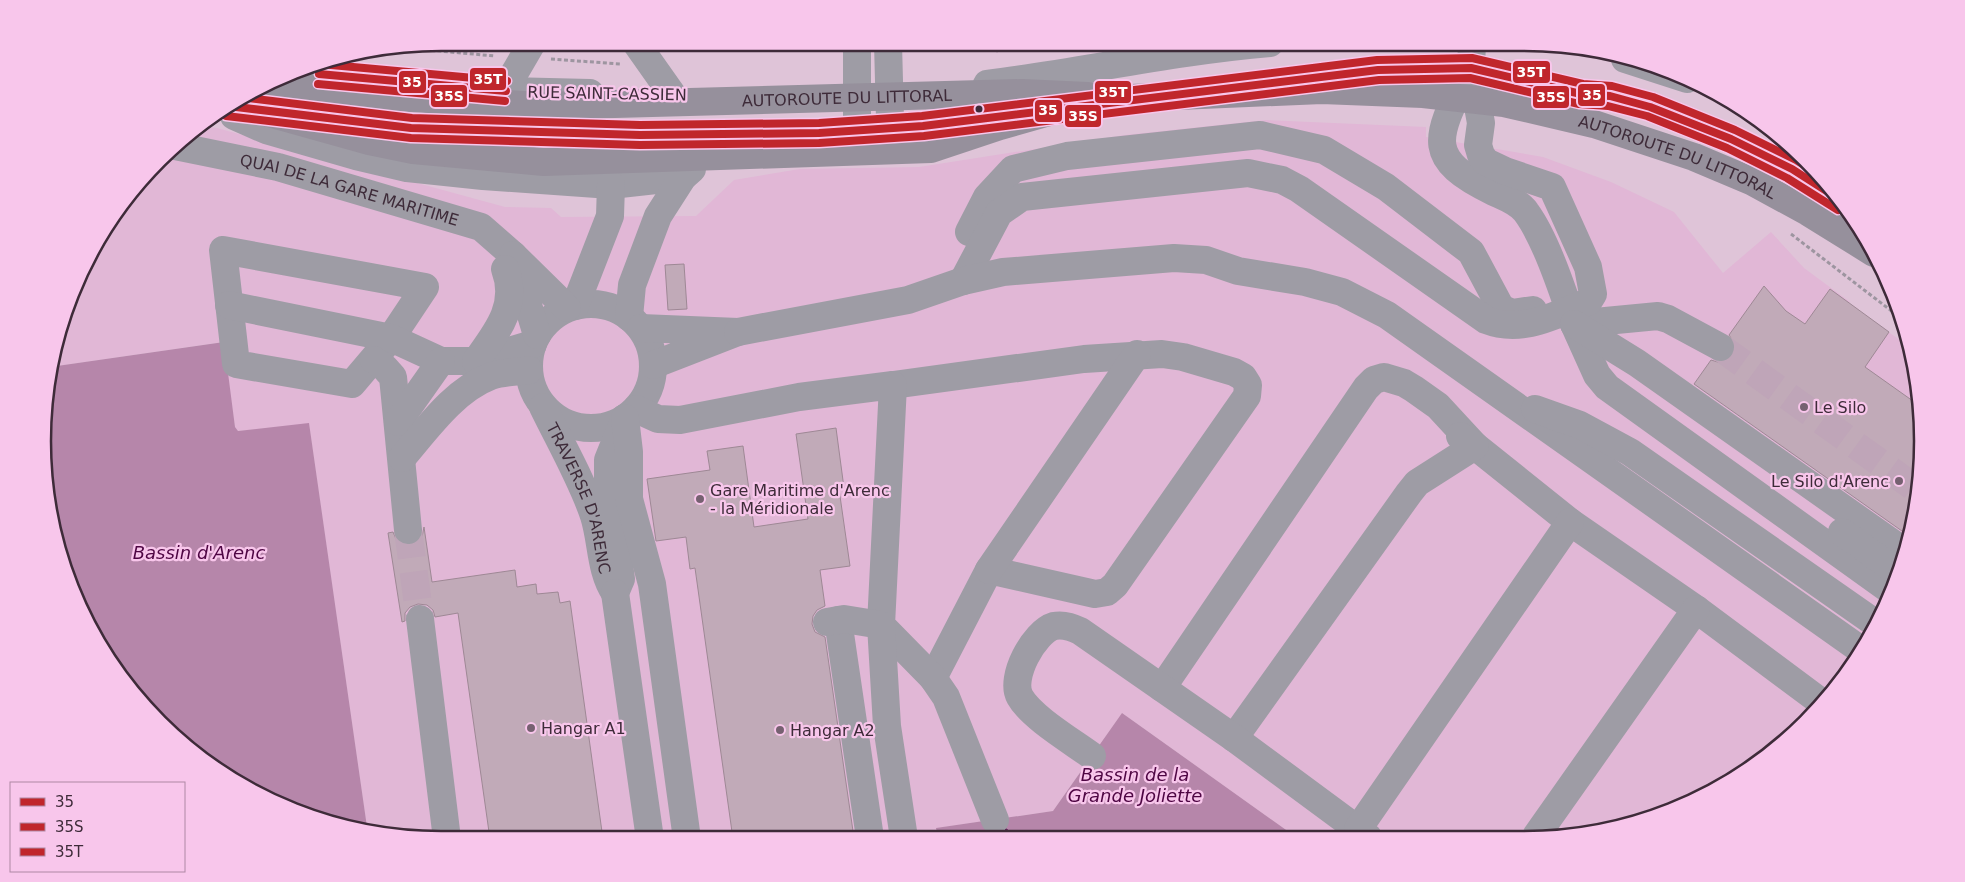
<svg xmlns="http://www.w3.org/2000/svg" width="1965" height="882" font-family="'DejaVu Sans',sans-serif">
	<rect width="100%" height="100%" fill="#dfc4d8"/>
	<!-- built -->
	<polygon fill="#e1b7d6" points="1266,120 1426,127 1426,137 1543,157 1611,182 1674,212 1723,273 1771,232 1804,268 1850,302 1848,304 1910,347 1922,415 1919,493 1901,569 1855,663 1787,741 1677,809 1576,836 1296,837 1122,713 1053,811 937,828 938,838 441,839 367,827 309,424 238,431 235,427 223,342 50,367 96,242 178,141 200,126 217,128 505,207 551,208 561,217 696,216 734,180 800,169 919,167 1125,135"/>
	<!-- water -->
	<g fill="#b686aa">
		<polygon points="224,342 235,427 238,431 309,423 367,827 313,818 242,786 178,741 96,640 50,518 43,441 50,367"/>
		<polygon points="1122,713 1296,837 938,838 936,828 1053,811"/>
	</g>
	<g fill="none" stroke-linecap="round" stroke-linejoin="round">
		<!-- ferry -->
		<g stroke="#4e0543" stroke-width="1" stroke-dasharray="6 5" stroke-linecap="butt">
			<polyline points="1005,828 1018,838"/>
			<polyline points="1005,829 1011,834"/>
			<polyline points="1011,833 1016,838"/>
			<polyline points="1010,834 1014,838"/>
		</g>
	</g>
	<!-- building -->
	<g fill="#c1aab8" stroke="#9e8895">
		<polygon points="684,264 687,309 668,310 665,265"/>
		<polygon points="1764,286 1786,311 1805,324 1830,289 1889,332 1865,367 1920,406 1919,493 1909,536 1694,384 1711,360 1721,363 1728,360 1733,355 1736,346 1729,335"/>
		<polygon points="836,428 844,488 839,489 850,566 820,570 825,606 817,610 813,616 812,624 815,632 825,637 854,838 733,839 695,568 690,569 686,537 656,541 647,479 710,470 707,451 743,446 754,527 808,519 796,434"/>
		<polygon points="424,527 432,582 515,570 517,587 536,584 537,594 558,592 560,603 570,601 603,839 490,839 458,613 435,617 433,610 427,605 418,604 410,607 405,613 405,621 402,622 388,533 393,532 396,539 401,544 410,545 417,542 422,537"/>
	</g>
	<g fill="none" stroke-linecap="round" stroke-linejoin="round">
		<!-- minor-tunnel -->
		<g stroke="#bfa5b8" stroke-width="28" stroke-dasharray="28 14" stroke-linecap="butt">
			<polyline points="1720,347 1919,491"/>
			<polyline points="408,530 420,619"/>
		</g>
		<!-- path -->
		<g stroke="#9d95a0" stroke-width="3" stroke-dasharray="4 2.5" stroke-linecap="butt">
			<polyline points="405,48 495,56"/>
			<polyline points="996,52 1000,43"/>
			<polyline points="551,59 620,64"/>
			<polyline points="1791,234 1902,319"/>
		</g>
		<!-- minor -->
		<g stroke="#9e9ca5" stroke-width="28">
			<polyline points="636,43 672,94"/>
			<polyline points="857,43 857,122"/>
			<polyline points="888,43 890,119"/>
			<polyline points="1625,59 1687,79"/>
			<polyline points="295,72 504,91 590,93"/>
			<path d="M1465 78C1435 139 1425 159 1494 192 1505 197 1519 202 1526 212 1546 239 1563 292 1574 324L1658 316 1668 319 1720 347"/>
			<polyline points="1292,81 1378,70 1471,68 1581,94 1610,96 1650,107 1731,139 1792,169 1843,202"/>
			<path d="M987 84C1082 72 1175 51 1270 43"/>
			<polyline points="504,91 532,43"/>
			<polyline points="227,106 411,128 640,135 823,133 923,126 1011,116"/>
			<polyline points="234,116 266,130 356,156 407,168 483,176 611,185 683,177"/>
			<path id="s1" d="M175 146 278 167 481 227 513 255"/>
			<polyline points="969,232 987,197 1013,169 1067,156 1260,135 1324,150 1386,187 1471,252 1501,308 1512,313 1533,310"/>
			<polygon points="223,250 425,287 391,338 352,384 236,364"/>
			<path d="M963 281 999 213 1022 197 1248 173 1282 180 1299 189 1486 320C1522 334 1555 315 1588 302L1593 294 1588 267 1552 187 1505 171 1486 162 1481 155 1478 145 1481 123 1471 68 1472 43"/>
			<circle cx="591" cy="366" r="62"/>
			<polyline points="229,305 391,338 441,361 476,361 533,344"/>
			<polyline points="575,306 610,216 611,185"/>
			<polyline points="629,317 632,285 658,216 683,177 692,169"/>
			<polyline points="1574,324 1597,375 1607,387 1891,591"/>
			<polyline points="1574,324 1637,363 1905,552"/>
			<polyline points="641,328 738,332 653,365"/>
			<polyline points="738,332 908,300 963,281 1003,272 1174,258 1206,260 1238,271 1305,282 1342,292 1387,315 1861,650"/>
			<polyline points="537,335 513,255 567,308"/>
			<polyline points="374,360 385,368 393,377 408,530"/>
			<path d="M476 361C496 333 519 306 505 269"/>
			<polyline points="893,385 1084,359 1162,354 1183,357 1234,372 1243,377 1248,385 1247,396 1115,585 1107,592 1095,594 989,570 933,678"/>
			<path id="s2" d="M543 407C559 440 583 482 594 516 602 541 600 571 615 593L621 579 608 488V460L625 418"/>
			<polyline points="636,409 658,419 680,420 799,397 893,385 881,625 933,678 946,697 995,820"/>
			<polyline points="1535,409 1580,425 1630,452 1875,623"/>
			<polyline points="625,418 629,452 629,499 652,584 687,839"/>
			<polyline points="398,422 441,361"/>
			<path d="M402 458C427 429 454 390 491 376 502 372 517 372 529 370"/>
			<polyline points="1842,532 1899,573"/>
			<polyline points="989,570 1137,354"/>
			<polyline points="615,593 650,839"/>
			<polyline points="420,619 447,839"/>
			<polyline points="838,620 870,838"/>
			<polyline points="827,622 844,619 881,625 887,726 904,838"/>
			<polyline points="1162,688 1366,388 1374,380 1384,377 1404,383 1414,389 1438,406 1475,446 1570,522 1696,609 1821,702"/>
			<polyline points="1234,738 1409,493 1417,483 1475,446 1460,436"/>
			<path d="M1092 756C1073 742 1031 717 1020 697 1009 678 1034 632 1054 626 1063 624 1072 627 1080 631L1234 738 1368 837"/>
			<polyline points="1358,829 1570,522"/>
			<polyline points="1536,836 1696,609"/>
		</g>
		<!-- highway -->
		<g stroke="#96909c" stroke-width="28">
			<path id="s3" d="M268 84 395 97 540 106 1022 93 1131 98 1322 90 1423 94 1504 103 1594 124 1694 157 1751 181 1808 212 1874 253"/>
			<polyline points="258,110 369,141 413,150 544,162 931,149 1000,126 1049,112 1082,107"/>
		</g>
		<defs>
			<g id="bus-1">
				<polyline points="319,74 506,91"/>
				<polyline points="228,106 411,128 640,135 819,133 923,126 1378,70 1471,68 1581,94 1610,96 1650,107 1731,139 1792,169 1842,201"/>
			</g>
			<g id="bus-2">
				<polyline points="318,84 505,101"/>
				<polyline points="226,116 411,138 640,145 819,143 924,136 1379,80 1470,78 1579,104 1608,106 1647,116 1727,148 1787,178 1838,210"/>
			</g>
			<g id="bus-3">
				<polyline points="320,64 507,81"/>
				<polyline points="240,97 412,118 640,125 819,123 922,116 1377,60 1472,58 1583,84 1612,86 1653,97 1735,130 1796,160 1816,173"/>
			</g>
		</defs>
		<!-- bus-1 casing -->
		<use href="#bus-1" stroke="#f8c6eb" stroke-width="11"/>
		<!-- bus-2 casing -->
		<use href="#bus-2" stroke="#f8c6eb" stroke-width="11"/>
		<!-- bus-3 casing -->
		<use href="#bus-3" stroke="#f8c6eb" stroke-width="11"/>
		<!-- bus-1 -->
		<use href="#bus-1" stroke="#c0262c" stroke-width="8"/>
		<!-- bus-2 -->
		<use href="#bus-2" stroke="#c0262c" stroke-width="8"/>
		<!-- bus-3 -->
		<use href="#bus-3" stroke="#c0262c" stroke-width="8"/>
	</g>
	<!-- markers -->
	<circle fill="#3e2b39" stroke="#f8c6eb" stroke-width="2" cx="979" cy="109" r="4.5"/>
	<g fill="#766171" stroke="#f8c6eb" stroke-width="2">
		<circle cx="1804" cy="407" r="5"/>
		<circle cx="1899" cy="481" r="5"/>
		<circle cx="700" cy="499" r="5"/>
		<circle cx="531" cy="728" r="5"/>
		<circle cx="780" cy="730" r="5"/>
	</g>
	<g text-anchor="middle" stroke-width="4.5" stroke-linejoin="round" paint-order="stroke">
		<!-- street labels -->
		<g font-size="16" fill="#3e2b39" stroke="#f8c6eb">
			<text transform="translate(607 93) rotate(1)" y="6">RUE SAINT-CASSIEN</text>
			<text dy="6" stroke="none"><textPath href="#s3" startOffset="580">AUTOROUTE DU LITTORAL</textPath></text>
			<text dy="6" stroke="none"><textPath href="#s3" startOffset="1420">AUTOROUTE DU LITTORAL</textPath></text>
			<text dy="6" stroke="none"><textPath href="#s1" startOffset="180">QUAI DE LA GARE MARITIME</textPath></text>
			<text dy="6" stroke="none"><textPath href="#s2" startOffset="99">TRAVERSE D'ARENC</textPath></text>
		</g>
		<!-- poi labels -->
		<g font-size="16" fill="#3e2b39" stroke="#f8c6eb" text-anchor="start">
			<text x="1814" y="413">Le Silo</text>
			<text x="1889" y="487" text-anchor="end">Le Silo d'Arenc</text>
			<text x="710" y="496">Gare Maritime d'Arenc<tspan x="710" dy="18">- la Méridionale</tspan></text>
			<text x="541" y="734">Hangar A1</text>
			<text x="790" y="736">Hangar A2</text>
		</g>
		<!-- water labels -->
		<g font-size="18" font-style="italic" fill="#4e0543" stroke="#f8c6eb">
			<text x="199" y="559">Bassin d'Arenc</text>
			<text x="1135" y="781">Bassin de la<tspan x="1135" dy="21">Grande Joliette</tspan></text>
		</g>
	</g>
	<!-- crop -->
	<path d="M0 0H1965V882H0ZM441 51H1524A390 390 0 0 1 1914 441V441A390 390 0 0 1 1524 831H441A390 390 0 0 1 51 441V441A390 390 0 0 1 441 51Z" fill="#f8c6eb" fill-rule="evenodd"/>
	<path fill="none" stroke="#3e2b39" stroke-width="2.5" d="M441 51H1524A390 390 0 0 1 1914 441V441A390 390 0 0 1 1524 831H441A390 390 0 0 1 51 441V441A390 390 0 0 1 441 51Z"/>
	<g stroke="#f8c6eb" stroke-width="2">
		<rect x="1512" y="60" width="39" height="24" rx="5" fill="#c0262c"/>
		<rect x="469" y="67" width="38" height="24" rx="5" fill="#c0262c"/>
		<rect x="398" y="70" width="29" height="24" rx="5" fill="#c0262c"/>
		<rect x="1094" y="80" width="38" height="24" rx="5" fill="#c0262c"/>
		<rect x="1577" y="83" width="29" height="24" rx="5" fill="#c0262c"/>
		<rect x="430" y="84" width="38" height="24" rx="5" fill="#c0262c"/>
		<rect x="1532" y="85" width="38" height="24" rx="5" fill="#c0262c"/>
		<rect x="1034" y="99" width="29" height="24" rx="5" fill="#c0262c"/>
		<rect x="1064" y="104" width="38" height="24" rx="5" fill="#c0262c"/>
	</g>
	<g font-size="14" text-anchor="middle" font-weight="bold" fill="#fff">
		<text x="1531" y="77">35T</text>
		<text x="488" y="84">35T</text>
		<text x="412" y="87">35</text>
		<text x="1113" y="97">35T</text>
		<text x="1592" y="100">35</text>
		<text x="449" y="101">35S</text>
		<text x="1551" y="102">35S</text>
		<text x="1048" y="115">35</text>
		<text x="1083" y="121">35S</text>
	</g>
	<!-- legend -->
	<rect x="10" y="782" width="175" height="90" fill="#f8c6eb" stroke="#ae88a4"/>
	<rect x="20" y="798" width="25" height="8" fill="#c0262c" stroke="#ae88a4"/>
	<text x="55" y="807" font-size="15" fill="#3e2b39">35</text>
	<rect x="20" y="823" width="25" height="8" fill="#c0262c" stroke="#ae88a4"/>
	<text x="55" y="832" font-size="15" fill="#3e2b39">35S</text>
	<rect x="20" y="848" width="25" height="8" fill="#c0262c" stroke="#ae88a4"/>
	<text x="55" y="857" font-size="15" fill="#3e2b39">35T</text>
</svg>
